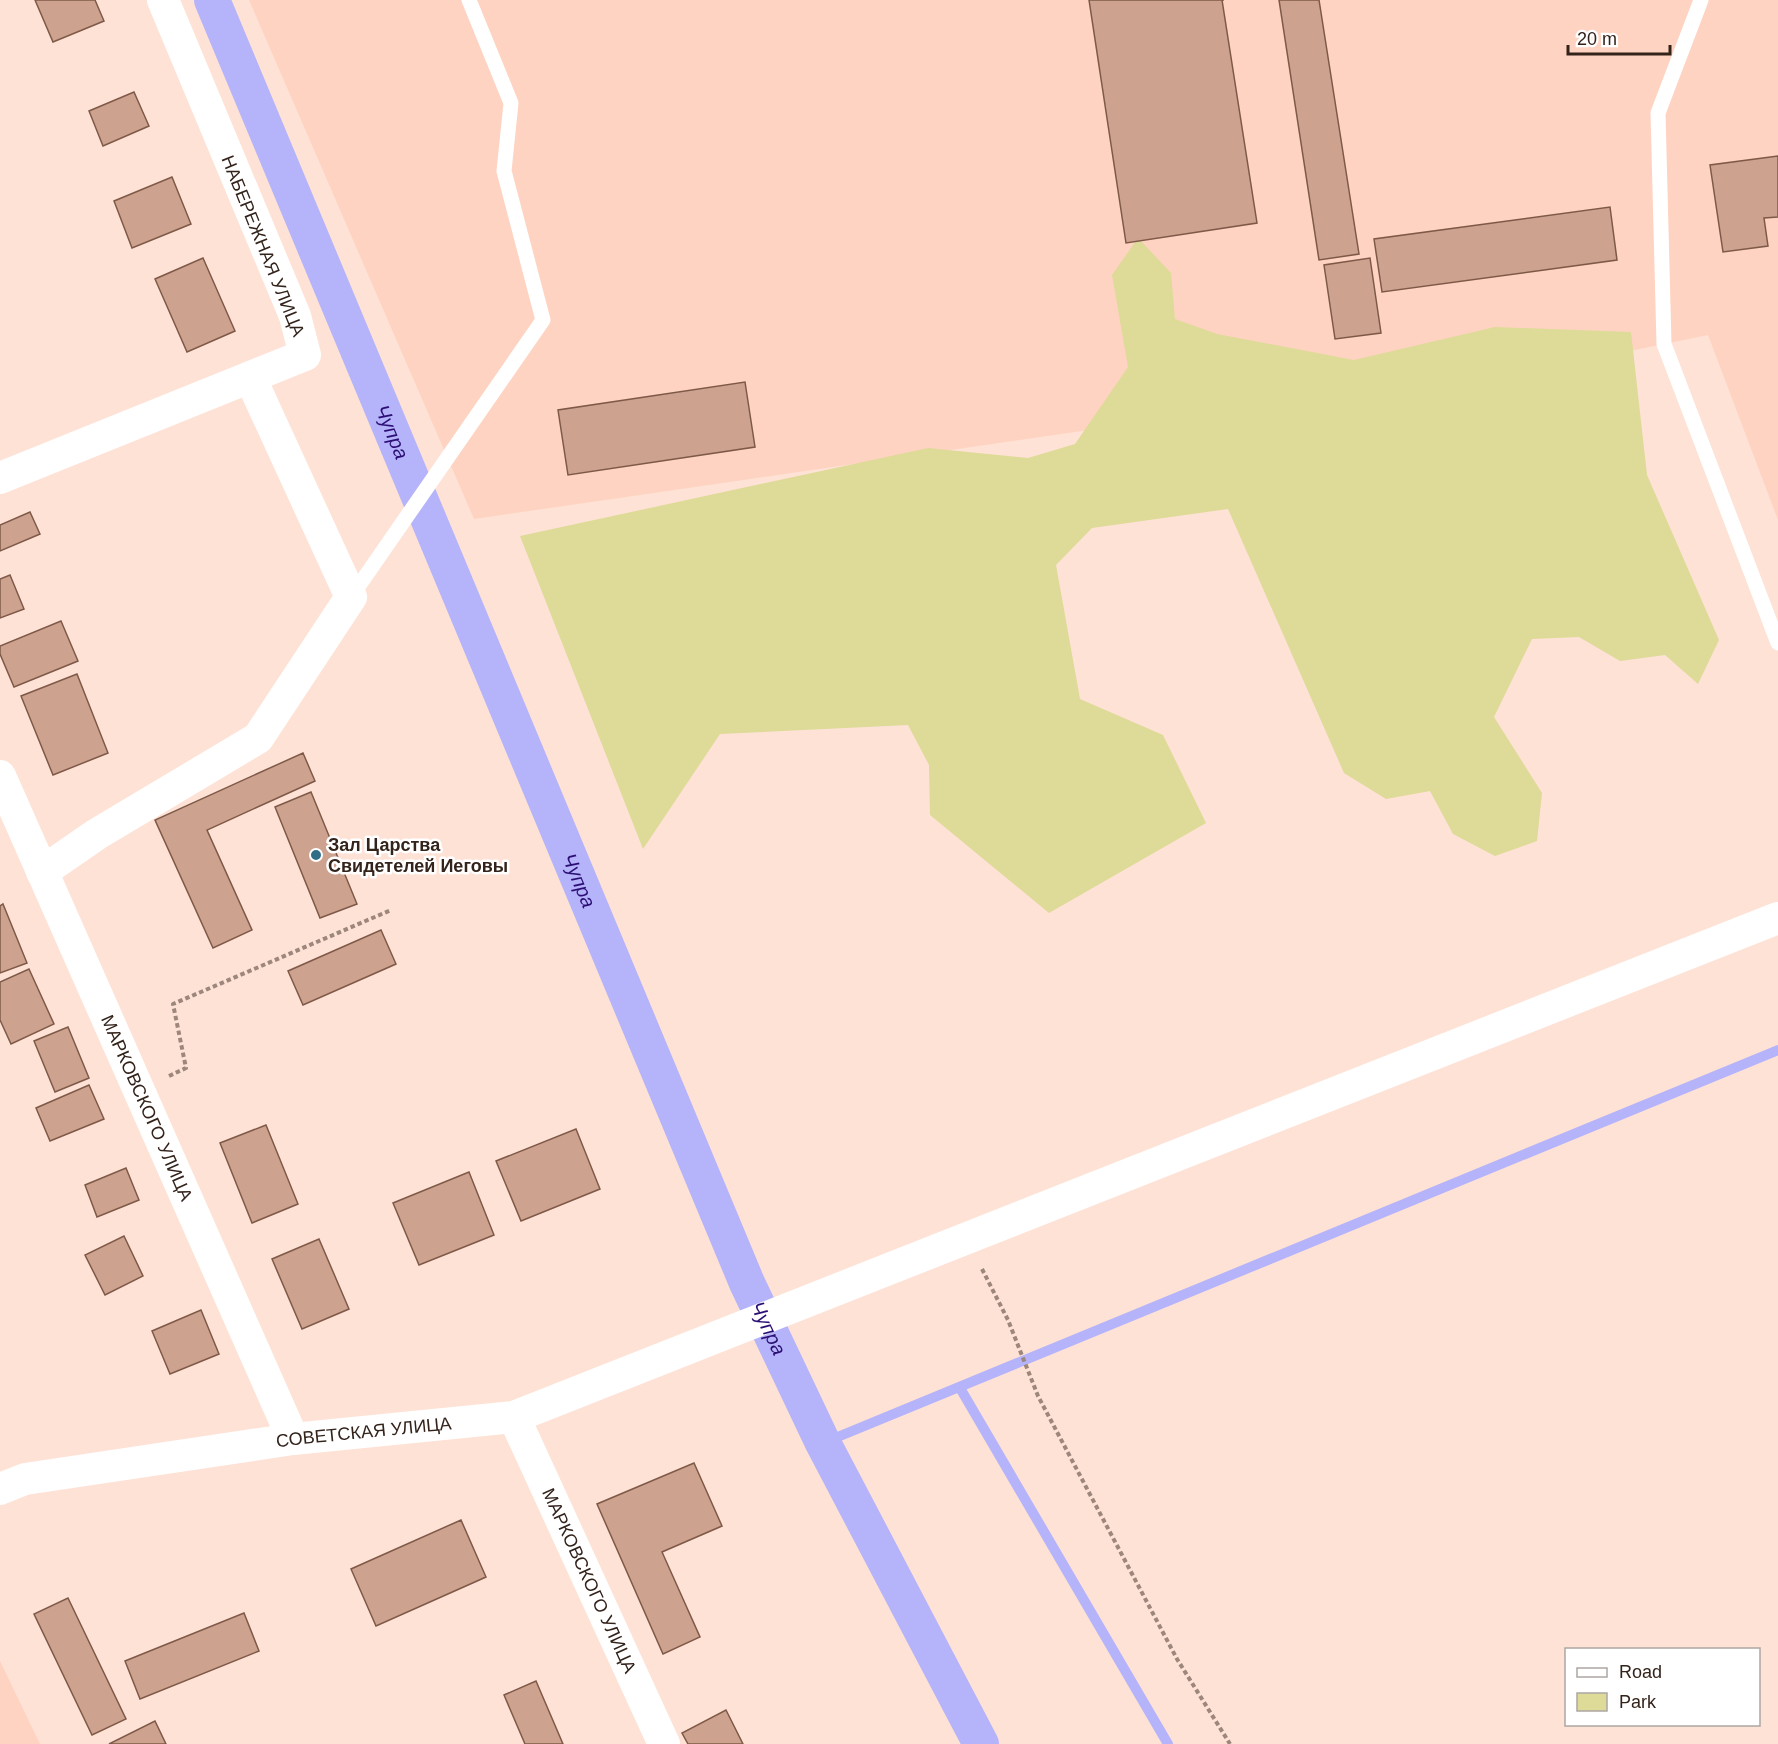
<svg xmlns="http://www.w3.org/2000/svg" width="1778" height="1744" font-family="Arial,sans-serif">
	<rect width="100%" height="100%" fill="#fee2d6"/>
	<!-- built -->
	<g fill="#fed3c1">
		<polygon points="249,0 1778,0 1778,520 1708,335 1620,353 474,519"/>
		<polygon points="0,1661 40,1744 0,1744"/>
	</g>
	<!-- green -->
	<polygon fill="#deda98" points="1138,238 1171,273 1175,319 1217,334 1354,360 1495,327 1631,332 1647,475 1719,640 1698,684 1665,655 1620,661 1579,637 1532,639 1494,717 1542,793 1537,841 1495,856 1453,834 1430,791 1386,799 1344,773 1228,509 1092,528 1056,565 1080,699 1163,735 1206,823 1049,913 930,815 929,765 908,725 720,734 643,849 520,536 928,448 1028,458 1075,444 1128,367 1112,275"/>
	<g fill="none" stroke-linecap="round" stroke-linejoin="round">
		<!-- stream -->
		<g stroke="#b5b3fa" stroke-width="10">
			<polyline points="960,1388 1168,1744"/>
			<polyline points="823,1443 1778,1050"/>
		</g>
		<!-- canal -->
		<path stroke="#b5b3fa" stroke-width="36" id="s1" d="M212 0 747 1283 823 1443 981 1744"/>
	</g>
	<!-- building -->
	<g fill="#cda28f" stroke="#7f5948" stroke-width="1.5">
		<polygon points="35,0 95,0 104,21 53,42"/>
		<polygon points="1089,0 1224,0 1222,0 1257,223 1126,243"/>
		<polygon points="1279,0 1319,0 1359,254 1319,260"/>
		<polygon points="134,92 149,126 103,146 89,111"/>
		<polygon points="1778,156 1778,217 1764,218 1768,246 1723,252 1710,165"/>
		<polygon points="172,177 191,224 132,248 114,201"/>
		<polygon points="1610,207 1617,260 1382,292 1374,239"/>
		<polygon points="203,258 235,331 187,352 155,279"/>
		<polygon points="1370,258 1381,333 1335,339 1324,265"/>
		<polygon points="745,382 755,447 568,475 558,410"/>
		<polygon points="30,512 40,534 0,551 0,525"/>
		<polygon points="10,575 24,609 0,618 0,579"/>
		<polygon points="61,621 78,661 14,687 0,654 0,646"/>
		<polygon points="77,674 108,753 53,775 21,696"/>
		<polygon points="303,753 315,781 207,830 252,930 213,948 155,820"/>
		<polygon points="311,792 357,904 320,918 275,807"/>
		<polygon points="3,904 27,963 0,973 0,906"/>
		<polygon points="381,930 396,964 303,1005 288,971"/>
		<polygon points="29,969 54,1024 11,1044 0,1020 0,982"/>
		<polygon points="68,1027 89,1078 55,1092 34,1041"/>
		<polygon points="89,1085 104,1119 50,1141 36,1108"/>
		<polygon points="266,1125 298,1204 252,1223 220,1143"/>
		<polygon points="576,1129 600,1189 521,1221 496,1161"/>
		<polygon points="126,1168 139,1200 97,1217 85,1185"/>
		<polygon points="469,1172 494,1235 419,1265 393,1203"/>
		<polygon points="124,1236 143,1276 105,1295 85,1255"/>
		<polygon points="319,1239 349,1309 302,1329 272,1259"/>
		<polygon points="201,1310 219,1354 170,1374 152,1331"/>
		<polygon points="694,1463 722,1526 662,1552 700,1637 663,1654 597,1504"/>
		<polygon points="461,1520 486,1577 376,1626 351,1569"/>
		<polygon points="68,1598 126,1719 92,1735 34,1614"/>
		<polygon points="244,1613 259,1651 140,1699 125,1661"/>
		<polygon points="536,1681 563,1744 525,1744 504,1695"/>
		<polygon points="726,1710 743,1744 688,1744 682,1733"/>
		<polygon points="155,1721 166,1744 109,1744"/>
	</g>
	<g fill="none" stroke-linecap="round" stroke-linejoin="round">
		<!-- path -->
		<g stroke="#9d867c" stroke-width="4" stroke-dasharray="4.5 3" stroke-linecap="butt">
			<polyline points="169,1076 186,1068 173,1004 391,910"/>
			<polyline points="982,1269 1008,1320 1038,1396 1177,1659 1230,1744"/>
		</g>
		<!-- lane -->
		<g stroke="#fff" stroke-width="15">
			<polyline points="1701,0 1658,113 1664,344 1778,643"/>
			<polyline points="351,597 543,320 504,171 511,103 469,0"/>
		</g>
		<!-- street -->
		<g stroke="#fff" stroke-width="32">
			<polyline points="0,478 305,355 295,316 163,0"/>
			<path id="s2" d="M0 776 293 1439"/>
			<polyline points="42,872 97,834 258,738 351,597 250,377"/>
			<path id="s3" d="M514 1417 664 1744"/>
			<path id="s4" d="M0 1489 25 1479 293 1439 514 1417 1778 918"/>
		</g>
	</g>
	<!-- markers -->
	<circle fill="#316e85" stroke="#fff" stroke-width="2" cx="316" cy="855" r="6"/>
	<g text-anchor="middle" stroke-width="5" stroke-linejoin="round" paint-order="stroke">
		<!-- street labels -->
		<g font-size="18" fill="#33231b" stroke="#fff">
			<text transform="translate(263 246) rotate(68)" y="6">НАБЕРЕЖНАЯ УЛИЦА</text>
			<text dy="6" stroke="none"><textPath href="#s2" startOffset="363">МАРКОВСКОГО УЛИЦА</textPath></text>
			<text dy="6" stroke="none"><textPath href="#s4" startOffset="369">СОВЕТСКАЯ УЛИЦА</textPath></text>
			<text dy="6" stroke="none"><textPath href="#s3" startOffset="180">МАРКОВСКОГО УЛИЦА</textPath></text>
		</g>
		<!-- poi labels -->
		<g font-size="18" font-weight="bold" fill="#33231b" stroke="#fff" text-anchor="start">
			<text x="328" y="851">Зал Царства<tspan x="328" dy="21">Свидетелей Иеговы</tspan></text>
		</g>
		<!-- water labels -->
		<g font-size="20" font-style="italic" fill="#2c0f75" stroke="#fff">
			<text dy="7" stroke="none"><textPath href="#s1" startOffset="468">Чупра</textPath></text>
			<text dy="7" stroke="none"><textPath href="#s1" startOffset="954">Чупра</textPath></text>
			<text dy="7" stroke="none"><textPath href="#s1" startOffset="1440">Чупра</textPath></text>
		</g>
	</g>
	<!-- legend -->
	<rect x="1565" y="1648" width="195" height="78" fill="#ffffff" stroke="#ada7a4" stroke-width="1.5"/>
	<rect x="1577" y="1668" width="30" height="9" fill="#ffffff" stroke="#ada7a4" stroke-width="1.5"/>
	<text x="1619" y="1678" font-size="18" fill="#33231b">Road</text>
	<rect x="1577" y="1693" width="30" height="18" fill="#deda98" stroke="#ada7a4" stroke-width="1.5"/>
	<text x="1619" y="1708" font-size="18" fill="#33231b">Park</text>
	<!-- scale -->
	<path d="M1568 45v9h102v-9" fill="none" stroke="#33231b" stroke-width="3"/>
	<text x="1577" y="45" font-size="18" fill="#33231b" stroke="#ffffff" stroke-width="4.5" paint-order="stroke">20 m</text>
</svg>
